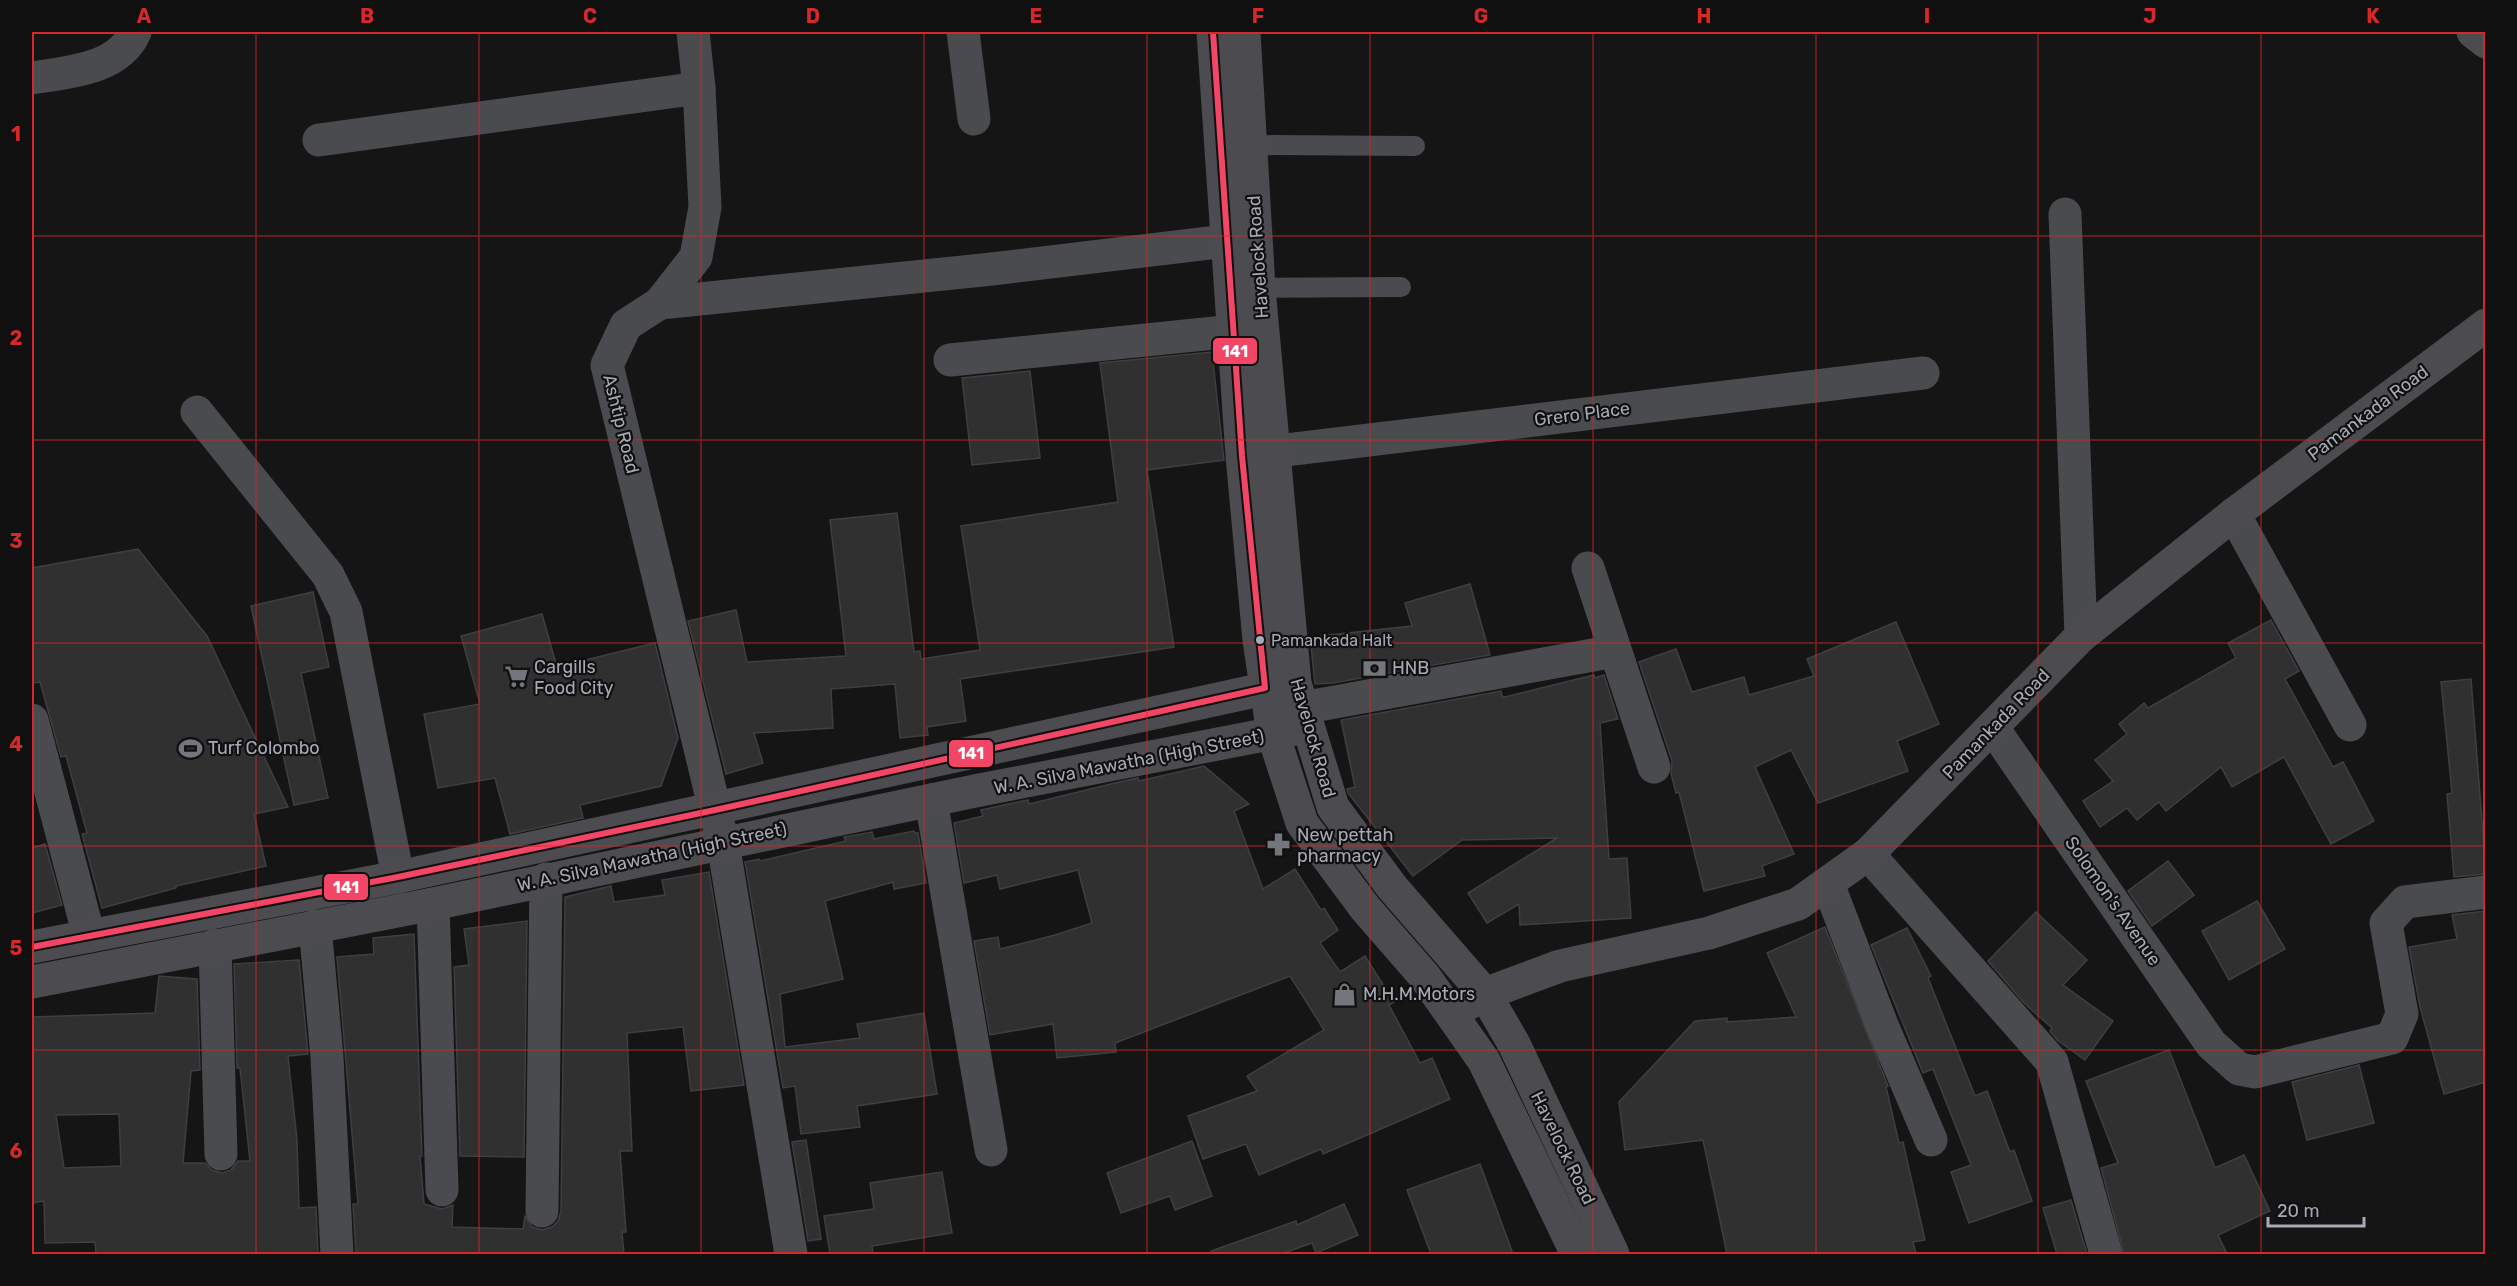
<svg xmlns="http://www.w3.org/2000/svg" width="2517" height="1286" font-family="Rubik,sans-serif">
	<rect width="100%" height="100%" fill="#151515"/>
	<!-- building -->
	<g fill="#303030" stroke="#3e3f41" stroke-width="1.5" fill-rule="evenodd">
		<polygon points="1212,352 1224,460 1147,470 1174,647 960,679 966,721 927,727 928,735 900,738 895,684 831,689 833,728 754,733 763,763 726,774 688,621 736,610 747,662 846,656 830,520 897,513 914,652 920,651 921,659 980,650 961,526 1118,502 1100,363"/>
		<polygon points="1030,371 1040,458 972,465 962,378"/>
		<polygon points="138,549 207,636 288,807 254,814 266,866 176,886 176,888 102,908 82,834 87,833 66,756 61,757 40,682 32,683 32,568"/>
		<polygon points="1470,584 1490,655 1333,683 1315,684 1310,637 1412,626 1405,603"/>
		<polygon points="313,592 329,667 301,673 328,798 294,805 251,606"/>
		<polygon points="542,614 557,667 655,643 678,738 661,786 580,805 583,818 510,834 495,778 438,788 424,714 480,704 461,636"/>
		<polygon points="2271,620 2299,671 2285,679 2333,767 2343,762 2374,821 2331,844 2284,757 2232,787 2221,767 2166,811 2159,802 2137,820 2127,808 2100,827 2083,801 2113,781 2095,760 2127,734 2119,724 2144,703 2148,708 2236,658 2228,643"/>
		<polygon points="1896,622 1939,724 1897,741 1908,771 1818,803 1791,750 1755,767 1794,854 1762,866 1765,876 1704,891 1679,792 1676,793 1671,774 1672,761 1639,662 1676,649 1692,692 1744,677 1749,695 1814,676 1807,659"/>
		<polygon points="1594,675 1595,678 1604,675 1618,719 1600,723 1609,859 1627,858 1631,918 1520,925 1519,904 1487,923 1468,893 1557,838 1462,840 1413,876 1348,793 1347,789 1355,787 1341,720 1501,691 1502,696 1505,697"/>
		<polygon points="2471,679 2486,874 2454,877 2447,794 2452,793 2441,682"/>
		<polygon points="1204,766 1249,804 1234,811 1263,889 1295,869 1321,910 1324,908 1338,930 1320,943 1340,972 1365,956 1394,1002 1389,1005 1420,1063 1432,1058 1450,1099 1323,1154 1321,1149 1259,1175 1246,1144 1203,1159 1188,1116 1257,1091 1247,1076 1324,1030 1290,976 1115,1043 1116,1052 1057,1058 1053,1024 990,1035 974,941 998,937 1000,949 1055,935 1092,923 1078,870 1000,889 997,875 964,883 954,823 983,816 981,810 999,806 1028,800 1029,804 1115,783 1138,778 1139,781"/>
		<polygon points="914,831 915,833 918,833 926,883 894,889 893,882 825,901 843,979 780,994 785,1047 860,1038 857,1024 924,1013 937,1094 857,1106 860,1127 801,1134 795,1086 783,1088 745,862 759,859 760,861 846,841 844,837 872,832 874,839"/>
		<polygon points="45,844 62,905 32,913 32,848"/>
		<polygon points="2168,861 2194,895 2152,926 2128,891"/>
		<polygon points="709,872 744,1085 691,1091 683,1027 627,1033 632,1151 620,1151 626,1232 622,1232 624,1254 356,1254 353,1204 358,1204 337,957 374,954 373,938 414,934 422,1156 420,1156 424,1204 442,1209 453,1205 452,1227 523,1229 525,1216 532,1227 542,1230 552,1227 558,1221 561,1211 565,897 611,886 614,902 665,895 662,880"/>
		<polygon points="2257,901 2285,949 2229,980 2202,931"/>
		<polygon points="2486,911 2486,1082 2444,1094 2420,1007 2409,947 2457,939 2452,915"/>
		<polygon points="2036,912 2087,960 2063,985 2113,1021 2085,1060 2057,1040 2050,1031 2052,1028 2024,1003 1988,961"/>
		<polygon points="527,921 524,1157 460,1156 454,967 469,965 464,929"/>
		<polygon points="1825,927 1888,1086 1886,1087 1899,1143 1903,1142 1925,1240 1913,1242 1916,1254 1727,1254 1703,1140 1625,1150 1619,1102 1695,1021 1727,1018 1727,1022 1796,1017 1767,953"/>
		<polygon points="1907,928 1931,976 1928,978 1975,1096 1987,1091 2010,1152 2014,1150 2032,1201 1969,1223 1951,1172 1971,1165 1933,1069 1923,1073 1871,945"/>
		<path d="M299 960 308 1054 288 1056 297 1140 299 1208 316 1207 318 1254 96 1253 95 1242 45 1243 44 1201 32 1203V1017L155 1013 159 976 197 979 200 1070 191 1071 183 1163H205L212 1170 222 1173 231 1170 238 1161H250L240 1068H237L234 964ZM119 1114 121 1166 64 1168 56 1115Z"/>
		<polygon points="2169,1050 2215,1168 2244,1155 2270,1211 2218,1235 2227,1254 2124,1254 2101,1168 2118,1163 2086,1081"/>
		<polygon points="2359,1065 2374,1123 2307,1140 2292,1082"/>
		<polygon points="806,1140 821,1239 808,1241 792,1142"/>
		<polygon points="1192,1141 1212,1196 1175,1210 1170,1196 1121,1213 1107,1173"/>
		<polygon points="1480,1164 1513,1254 1431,1254 1407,1190"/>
		<polygon points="942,1172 952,1233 872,1246 873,1254 830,1254 824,1216 874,1209 870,1183"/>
		<polygon points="2071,1200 2087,1254 2057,1254 2043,1208"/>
		<polygon points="1344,1204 1358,1235 1316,1253 1312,1243 1281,1254 1211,1254 1211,1251 1296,1221 1297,1225"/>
	</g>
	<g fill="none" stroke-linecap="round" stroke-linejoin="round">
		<!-- service -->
		<g stroke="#4a4b4e" stroke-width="20">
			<polyline points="1251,145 1415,146"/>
			<polyline points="1250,288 1401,287"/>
		</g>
		<!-- minor -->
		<g stroke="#4a4b4e" stroke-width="33">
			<polyline points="693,32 699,88 705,207 696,257 660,303 626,325 607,365 723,843 791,1254"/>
			<polyline points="963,32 974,119"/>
			<path d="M32 78C68 72 118 70 135 32"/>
			<polyline points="319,140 699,88"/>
			<polyline points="2065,214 2081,636"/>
			<polyline points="660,303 992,269 1226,241"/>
			<polyline points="950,360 1234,331"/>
			<polyline points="197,412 328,575 346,612 398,877"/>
			<polyline points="1245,455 1923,373"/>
			<polyline points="2234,514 2350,725"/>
			<polyline points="1588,568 1654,767"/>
			<polyline points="1302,708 1615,651"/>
			<polyline points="32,720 89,936"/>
			<polyline points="1993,728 2211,1044 2239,1069 2255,1072 2392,1038 2402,1014 2386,923 2405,902 2486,892"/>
			<polyline points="931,800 991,1150"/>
			<polyline points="1868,854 2052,1062 2106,1254"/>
			<polyline points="1828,884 1882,1025 1931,1140"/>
			<polyline points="433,904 442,1190"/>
			<polyline points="315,926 327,1057 337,1254"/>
			<polyline points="215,945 221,1154"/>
			<polyline points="542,1211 546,879"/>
		</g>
		<!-- primary -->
		<g stroke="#4c4c50" stroke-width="33">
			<polyline points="1213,32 1242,456 1259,640 1273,734 1302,823 1365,908 1425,977 1484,1061 1577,1254"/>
			<polyline points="1244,32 1259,288 1295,683 1333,807 1392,887 1485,994 1514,1044 1613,1254"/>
			<polyline points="32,947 398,877 1287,684"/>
			<polyline points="32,982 433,904 975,791 1295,729"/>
			<polyline points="1466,1005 1485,994 1560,966 1709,933 1798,904 1868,854 2081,636 2234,514 2486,325"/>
		</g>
		<!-- trunk -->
		<polyline stroke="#4c4c50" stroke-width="33" points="2473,32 2486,42"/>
		<defs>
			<polyline id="bus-1" points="32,947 398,877 715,810 1265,688 1242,456 1213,32"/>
		</defs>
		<!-- bus-1 casing -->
		<use href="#bus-1" stroke="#101011" stroke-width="10"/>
		<!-- bus-1 -->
		<use href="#bus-1" stroke="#f34667" stroke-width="6"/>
	</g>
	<!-- grid -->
	<path fill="none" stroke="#d62828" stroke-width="1.5" stroke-opacity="0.55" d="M256 32V1254M479 32V1254M701 32V1254M924 32V1254M1147 32V1254M1370 32V1254M1593 32V1254M1816 32V1254M2038 32V1254M2261 32V1254M32 236H2486M32 440H2486M32 643H2486M32 846H2486M32 1050H2486"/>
	<!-- icons -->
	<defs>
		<symbol id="bank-bare" viewBox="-9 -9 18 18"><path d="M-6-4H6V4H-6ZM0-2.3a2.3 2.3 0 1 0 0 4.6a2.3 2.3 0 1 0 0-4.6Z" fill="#74767d" stroke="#101011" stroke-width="2.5" paint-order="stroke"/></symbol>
		<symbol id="supermarket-bare" viewBox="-9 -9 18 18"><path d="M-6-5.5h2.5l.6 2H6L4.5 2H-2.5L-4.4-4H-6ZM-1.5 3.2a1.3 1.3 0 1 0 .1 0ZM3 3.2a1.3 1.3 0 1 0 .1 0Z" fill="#74767d" stroke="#101011" stroke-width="2.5" paint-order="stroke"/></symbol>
		<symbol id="stadium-bare" viewBox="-9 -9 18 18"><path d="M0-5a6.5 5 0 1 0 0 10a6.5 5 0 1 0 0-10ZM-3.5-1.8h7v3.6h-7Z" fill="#74767d" stroke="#101011" stroke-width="2.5" paint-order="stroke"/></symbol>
		<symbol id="pharmacy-bare" viewBox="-9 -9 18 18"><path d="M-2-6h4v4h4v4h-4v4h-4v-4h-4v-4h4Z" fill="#74767d" stroke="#101011" stroke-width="2.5" paint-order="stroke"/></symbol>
		<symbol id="shop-bare" viewBox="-9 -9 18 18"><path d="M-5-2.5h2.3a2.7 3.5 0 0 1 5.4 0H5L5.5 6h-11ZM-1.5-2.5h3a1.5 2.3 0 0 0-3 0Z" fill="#74767d" stroke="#101011" stroke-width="2.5" paint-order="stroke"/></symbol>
	</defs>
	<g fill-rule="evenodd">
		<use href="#bank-bare" x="1358" y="652" width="33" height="33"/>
		<use href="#supermarket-bare" x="500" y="660" width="33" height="33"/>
		<use href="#stadium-bare" x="174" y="732" width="33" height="33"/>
		<use href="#pharmacy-bare" x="1262" y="828" width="33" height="33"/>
		<use href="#shop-bare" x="1328" y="978" width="33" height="33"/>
	</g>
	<!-- markers -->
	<circle fill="#a7aab5" stroke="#101011" stroke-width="2" cx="1260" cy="640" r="5"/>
	<g text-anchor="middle" stroke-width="4.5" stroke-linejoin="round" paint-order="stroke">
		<!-- bus labels -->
		<g font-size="16" fill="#a7aab5" stroke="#101011" text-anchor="start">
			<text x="1271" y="646">Pamankada Halt</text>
		</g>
		<!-- street labels -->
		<g font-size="18" fill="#a7aab5" stroke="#101011">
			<text transform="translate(1258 257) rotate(-94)" y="6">Havelock Road</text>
			<text transform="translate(2368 413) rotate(-37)" y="6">Pamankada Road</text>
			<text transform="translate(1582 414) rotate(-7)" y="6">Grero Place</text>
			<text transform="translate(621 424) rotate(76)" y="6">Ashtip Road</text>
			<text transform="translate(1996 724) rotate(-46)" y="6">Pamankada Road</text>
			<text transform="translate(1313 738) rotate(74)" y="6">Havelock Road</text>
			<text transform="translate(1129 762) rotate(-11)" y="6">W. A. Silva Mawatha (High Street)</text>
			<text transform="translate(652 857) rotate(-12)" y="6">W. A. Silva Mawatha (High Street)</text>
			<text transform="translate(2113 901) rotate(55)" y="6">Solomon's Avenue</text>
			<text transform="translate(1563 1148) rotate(64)" y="6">Havelock Road</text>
		</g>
		<!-- poi labels -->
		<g font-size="18" fill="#a7aab5" stroke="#101011" text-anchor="start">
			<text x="534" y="673">Cargills<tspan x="534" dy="21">Food City</tspan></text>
			<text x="1392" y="674">HNB</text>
			<text x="208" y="754">Turf Colombo</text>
			<text x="1297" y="841">New pettah<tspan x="1297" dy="21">pharmacy</tspan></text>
			<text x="1363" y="1000">M.H.M.Motors</text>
		</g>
	</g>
	<g stroke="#101011" stroke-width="2">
		<rect x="1212" y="337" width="46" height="28" rx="6" fill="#f34667"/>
		<rect x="948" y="739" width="46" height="29" rx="6" fill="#f34667"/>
		<rect x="323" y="873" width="46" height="28" rx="6" fill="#f34667"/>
	</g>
	<g font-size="16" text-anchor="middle" font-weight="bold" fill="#fff">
		<text x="1235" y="357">141</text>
		<text x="971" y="759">141</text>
		<text x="346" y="893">141</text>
	</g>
	<!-- border -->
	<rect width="2517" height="1286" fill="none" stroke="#101011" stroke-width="66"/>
	<!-- scale -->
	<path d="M2268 1217v9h96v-9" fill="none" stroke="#a7aab5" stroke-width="3"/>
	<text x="2277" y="1217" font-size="18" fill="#a7aab5" stroke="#101011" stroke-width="4.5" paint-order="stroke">20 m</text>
	<rect x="33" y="33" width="2451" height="1220" fill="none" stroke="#d62828" stroke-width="2"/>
	<g font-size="20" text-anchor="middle" font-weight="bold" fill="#d62828">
		<text x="144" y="23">A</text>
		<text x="367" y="23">B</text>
		<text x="590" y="23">C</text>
		<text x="813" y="23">D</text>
		<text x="1036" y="23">E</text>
		<text x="1258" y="23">F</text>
		<text x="1481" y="23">G</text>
		<text x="1704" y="23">H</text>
		<text x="1927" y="23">I</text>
		<text x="2150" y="23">J</text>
		<text x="2373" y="23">K</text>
		<text x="16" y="141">1</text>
		<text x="16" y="345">2</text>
		<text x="16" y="548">3</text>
		<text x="16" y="751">4</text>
		<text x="16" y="955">5</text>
		<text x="16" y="1158">6</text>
	</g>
</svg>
